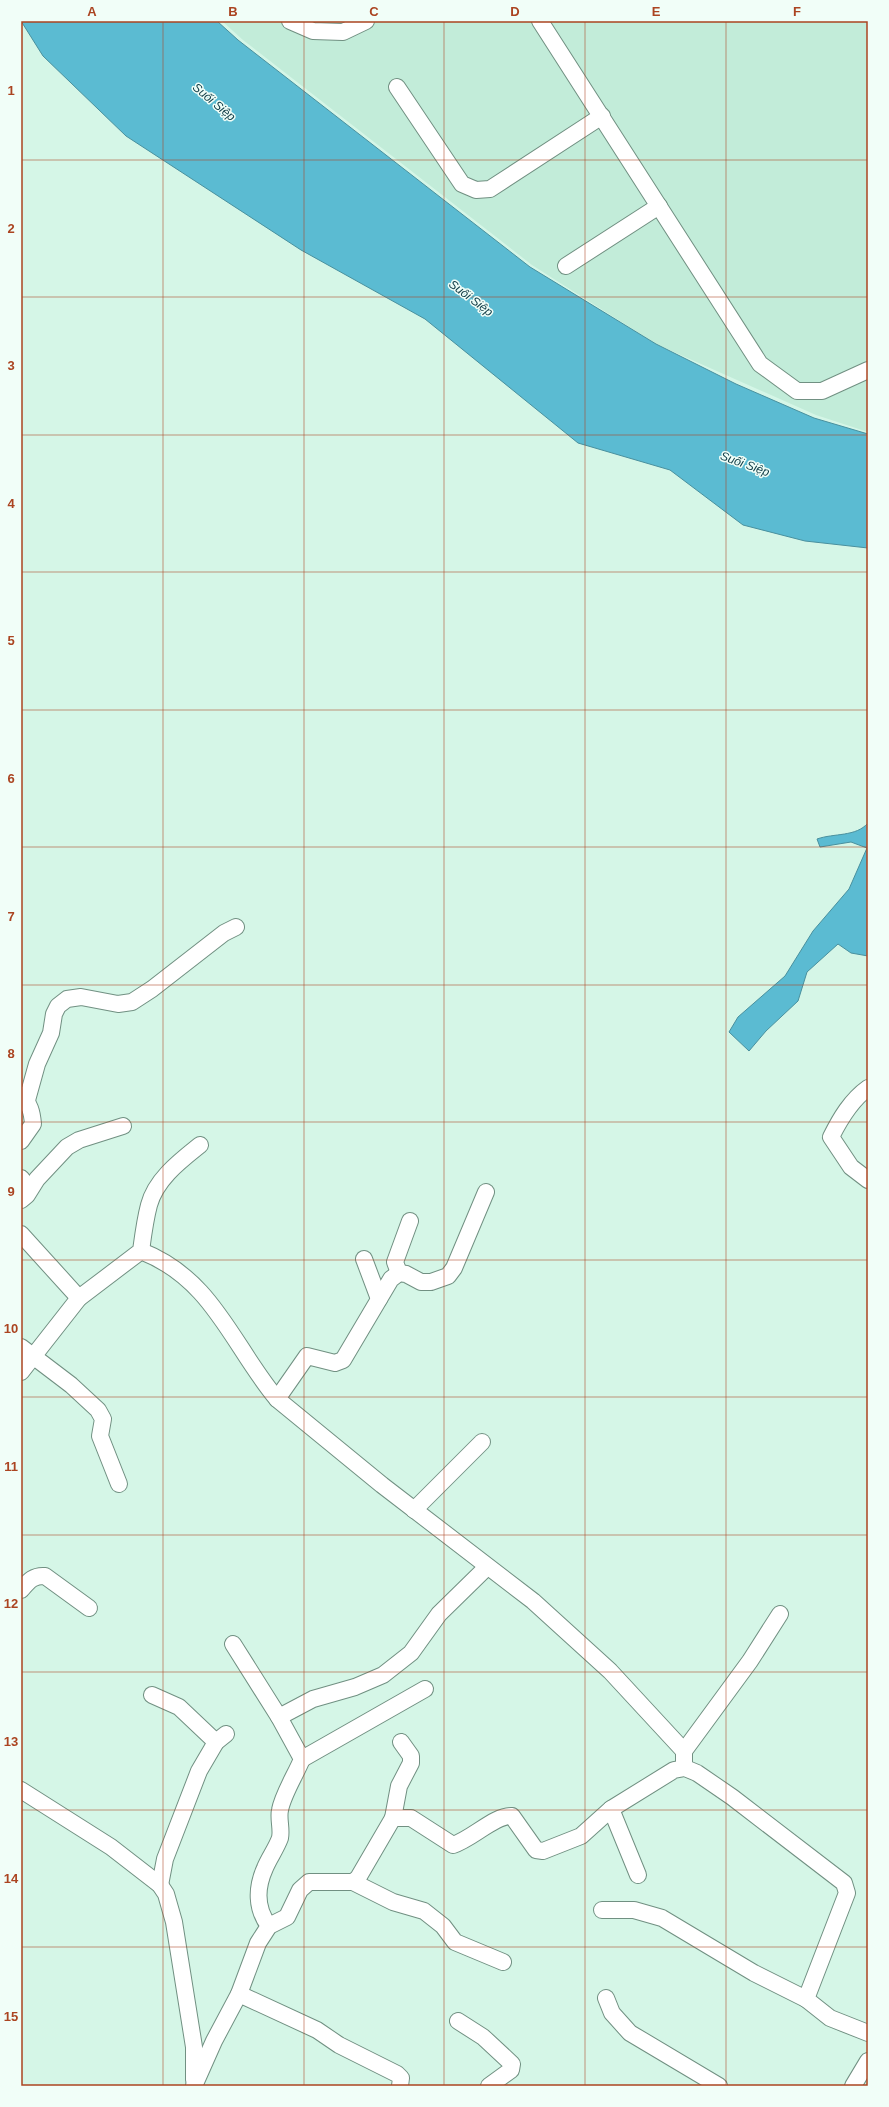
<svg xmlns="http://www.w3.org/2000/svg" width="889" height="2107" font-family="Arial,sans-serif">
	<rect width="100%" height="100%" fill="#d5f6e7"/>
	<!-- built -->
	<polygon fill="#c2ecd9" points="222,21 868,21 868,432 816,415 656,344 532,265 243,40"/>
	<!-- water -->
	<g fill="#5bbbd2" stroke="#49909e">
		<polygon points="21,21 217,21 238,40 530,267 656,344 736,384 814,418 868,434 868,548 805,541 743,525 670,470 578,443 425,319 301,250 126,136 43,56"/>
		<path d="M868 823V956L851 953 838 944 807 972 798 1001 766 1031 749 1051 729 1032 738 1017 785 976 813 931 849 889 867 848 851 842 820 847 817 839C834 833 856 837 868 823Z"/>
	</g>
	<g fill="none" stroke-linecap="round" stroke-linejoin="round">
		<defs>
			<g id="minor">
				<polyline points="290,21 313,31 343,32 366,21"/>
				<polyline points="540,21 760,364 797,391 822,391 868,370"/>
				<polyline points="397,87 462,184 476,190 490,189 602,116"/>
				<polyline points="566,266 659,206"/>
				<path d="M868 1088C851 1100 840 1119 831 1137L851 1167 868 1180"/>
				<path d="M21 1095C30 1104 32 1112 33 1124L21 1141"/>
				<polyline points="27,1100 37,1064 51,1033 54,1014 58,1006 67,999 81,997 118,1004 132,1002 152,989 224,933 236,927"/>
				<polyline points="21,1178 30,1189"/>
				<polyline points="21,1200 27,1195 37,1179 67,1147 79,1140 123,1126"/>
				<polyline points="21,1234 79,1298"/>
				<path d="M141 1251C213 1279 232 1345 277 1399L382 1485 533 1601 610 1671 684 1751"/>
				<polyline points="364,1259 379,1299"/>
				<polyline points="399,1273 395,1262 410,1221"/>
				<polyline points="21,1347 71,1385 98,1410 103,1419 100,1436 119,1484"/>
				<path d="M21 1372 79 1298 141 1251C143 1236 145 1220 149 1205 156 1179 180 1161 200 1145"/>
				<polyline points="277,1399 307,1356 335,1363 343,1360 391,1279 399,1273 406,1274 421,1282 431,1282 448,1276 454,1268 486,1192"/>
				<polyline points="414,1510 482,1442"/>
				<path d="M21 1590C28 1582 33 1575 45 1576L89 1608"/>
				<path d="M233 1644 279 1717 302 1759C296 1774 283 1794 280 1810 278 1819 282 1829 280 1838 276 1849 269 1858 265 1868 256 1888 256 1909 269 1926"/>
				<polyline points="152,1695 179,1707 216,1742"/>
				<polyline points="279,1717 313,1699 355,1687 383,1675 411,1653 439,1614 487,1567"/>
				<polyline points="302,1759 425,1689"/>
				<polyline points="684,1762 684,1751 750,1661 780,1614"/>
				<polyline points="21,1790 111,1847 160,1885 166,1894 174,1922 194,2047 194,2080"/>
				<polyline points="611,1809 638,1875"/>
				<polyline points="393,1818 399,1786 411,1763 411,1756 401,1742"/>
				<polyline points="353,1882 393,1902 424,1911 443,1926 455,1942 503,1962"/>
				<polyline points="160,1885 165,1859 199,1771 216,1742 226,1734"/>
				<polyline points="602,1910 634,1910 662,1918 754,1973 806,1999"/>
				<polyline points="239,1994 317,2030 339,2045 397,2074 401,2078 400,2086"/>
				<polyline points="606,1998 612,2013 630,2033 719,2086"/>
				<polyline points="458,2021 483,2037 512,2064 511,2070 489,2086"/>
				<path d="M194 2086 214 2041 239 1994 258 1943 269 1926 287 1917 300 1890 309 1882H353L358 1878 393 1818H411L453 1845C472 1839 495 1815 512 1816L536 1850 543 1851 581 1836 611 1809 674 1770 685 1768 697 1773 732 1797 844 1883 847 1893 806 1999 830 2018 868 2033"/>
				<polyline points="853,2086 868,2061"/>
			</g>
		</defs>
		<!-- minor casing -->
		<use href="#minor" stroke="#719082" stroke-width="18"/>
		<!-- minor -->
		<use href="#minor" stroke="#fff" stroke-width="16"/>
	</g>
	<!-- grid -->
	<path fill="none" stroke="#ab4421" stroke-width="1" stroke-opacity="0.55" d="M163 21V2086M304 21V2086M444 21V2086M585 21V2086M726 21V2086M21 160H868M21 297H868M21 435H868M21 572H868M21 710H868M21 847H868M21 985H868M21 1122H868M21 1260H868M21 1397H868M21 1535H868M21 1672H868M21 1810H868M21 1947H868"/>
	<g text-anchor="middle" stroke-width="3" stroke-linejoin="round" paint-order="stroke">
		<!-- water labels -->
		<g font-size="12" font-style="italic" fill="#103d47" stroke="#f1fef8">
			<text transform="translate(214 102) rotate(40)" y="4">Suối Siệp</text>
			<text transform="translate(471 298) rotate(37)" y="4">Suối Siệp</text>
			<text transform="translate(745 464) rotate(20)" y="4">Suối Siệp</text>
		</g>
	</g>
	<!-- border -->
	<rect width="889" height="2107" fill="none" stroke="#f1fef8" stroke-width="44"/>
	<rect x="22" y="22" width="845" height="2063" fill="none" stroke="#ab4421" stroke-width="1.5"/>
	<g font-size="13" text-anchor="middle" font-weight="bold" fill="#ab4421">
		<text x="92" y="16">A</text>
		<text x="233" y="16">B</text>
		<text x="374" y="16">C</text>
		<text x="515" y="16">D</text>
		<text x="656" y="16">E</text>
		<text x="797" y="16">F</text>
		<text x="11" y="95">1</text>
		<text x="11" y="233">2</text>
		<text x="11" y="370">3</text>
		<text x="11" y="508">4</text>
		<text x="11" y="645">5</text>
		<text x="11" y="783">6</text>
		<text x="11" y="921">7</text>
		<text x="11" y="1058">8</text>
		<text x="11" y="1196">9</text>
		<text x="11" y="1333">10</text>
		<text x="11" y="1471">11</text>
		<text x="11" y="1608">12</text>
		<text x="11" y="1746">13</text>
		<text x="11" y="1883">14</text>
		<text x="11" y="2021">15</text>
	</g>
</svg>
